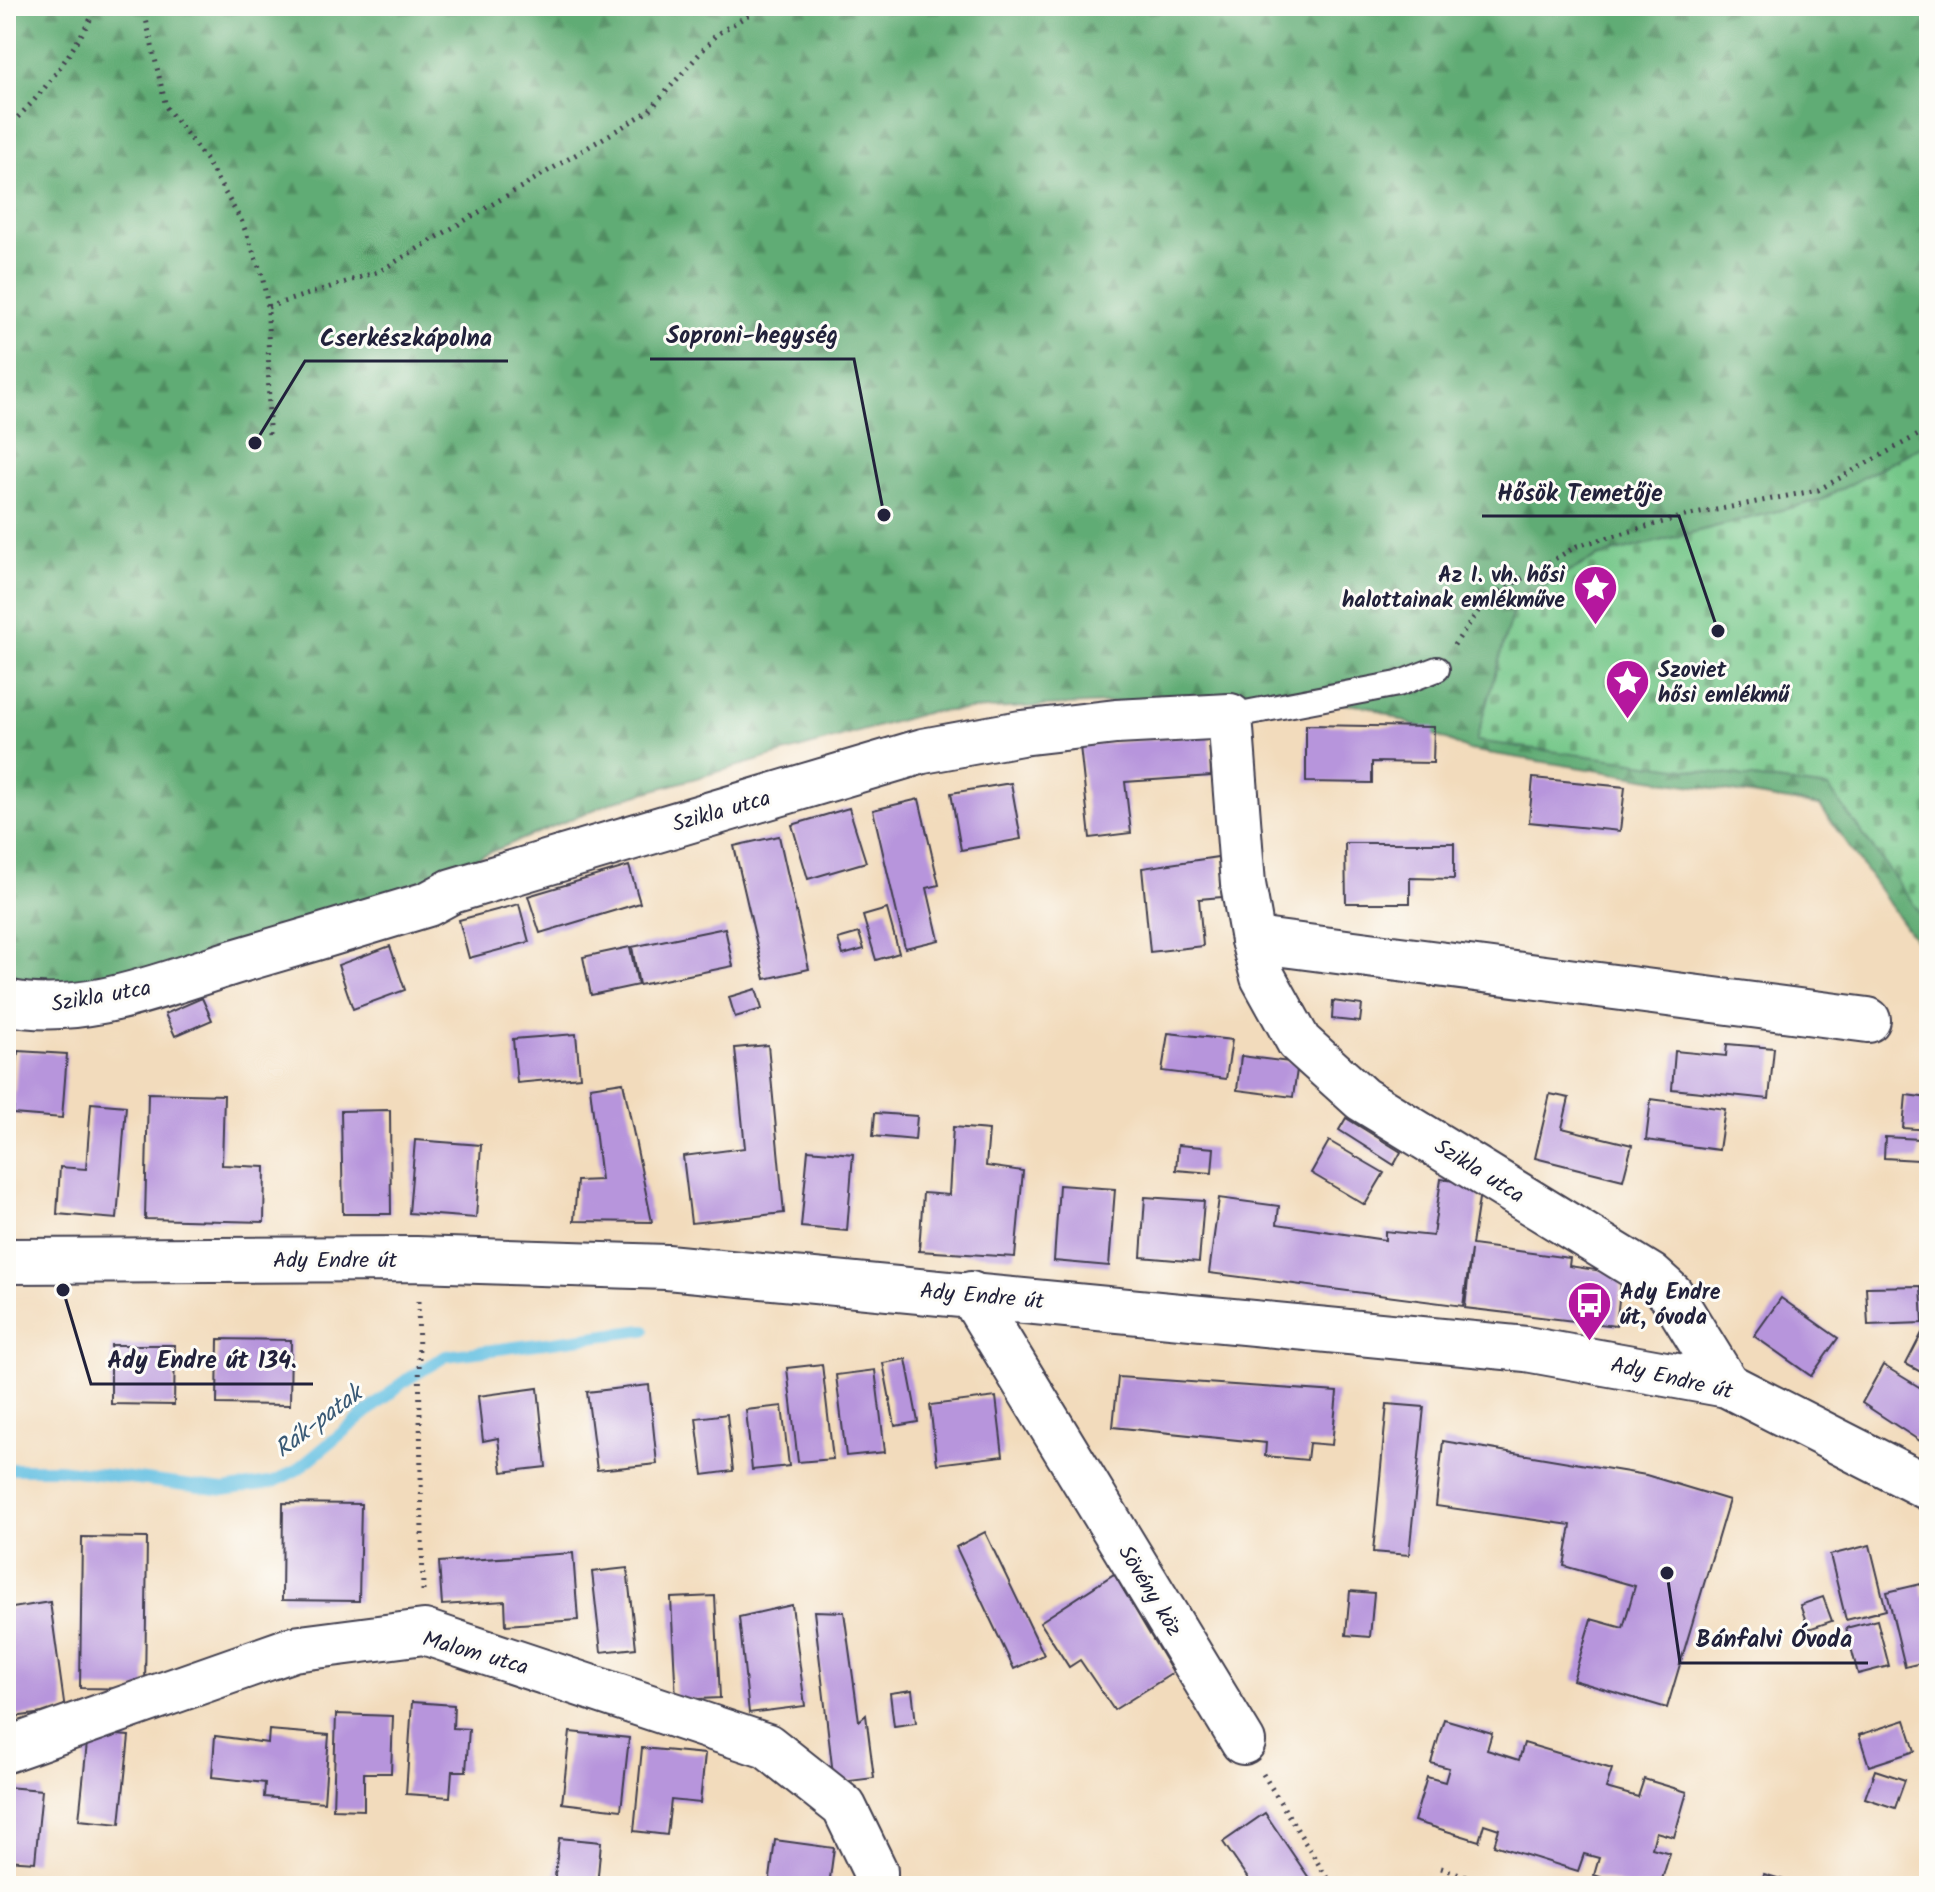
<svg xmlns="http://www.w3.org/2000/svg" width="1935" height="1892" font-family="Kalam,sans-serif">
	<defs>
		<pattern id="forest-firs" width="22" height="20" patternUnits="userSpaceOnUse" patternTransform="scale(2)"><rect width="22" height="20" fill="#60ac75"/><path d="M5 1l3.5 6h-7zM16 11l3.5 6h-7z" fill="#4f8c61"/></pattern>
		<pattern id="cemetery-stones" width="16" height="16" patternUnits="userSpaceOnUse" patternTransform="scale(2)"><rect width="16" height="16" fill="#75c789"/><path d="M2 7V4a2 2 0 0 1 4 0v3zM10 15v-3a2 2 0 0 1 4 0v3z" fill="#60a171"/></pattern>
	</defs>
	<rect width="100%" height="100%" fill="#fdfcf7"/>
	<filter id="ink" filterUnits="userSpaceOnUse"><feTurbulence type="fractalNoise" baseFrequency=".0125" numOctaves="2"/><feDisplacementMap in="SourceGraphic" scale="16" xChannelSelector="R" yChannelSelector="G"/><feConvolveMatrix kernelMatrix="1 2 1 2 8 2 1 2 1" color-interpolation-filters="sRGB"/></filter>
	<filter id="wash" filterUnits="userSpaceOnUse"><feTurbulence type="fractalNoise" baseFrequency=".006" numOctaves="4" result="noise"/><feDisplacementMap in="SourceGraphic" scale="32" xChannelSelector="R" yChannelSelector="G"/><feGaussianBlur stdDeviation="1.8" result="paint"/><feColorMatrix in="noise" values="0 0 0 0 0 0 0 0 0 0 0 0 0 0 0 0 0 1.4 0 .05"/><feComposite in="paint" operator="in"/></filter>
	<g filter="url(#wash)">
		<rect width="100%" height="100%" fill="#f2dbbc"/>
		<!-- forest -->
		<polygon fill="url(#forest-firs)" stroke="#416758" stroke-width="2" points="6,6 1929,6 1929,442 1821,500 1597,557 1516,600 1477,741 1829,788 1929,925 1929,960 1820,806 1469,750 1371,707 1266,695 929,712 615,801 125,1002 6,1009"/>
		<!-- cemetery -->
		<polygon fill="url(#cemetery-stones)" stroke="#4c7462" stroke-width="2" points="1929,442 1929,925 1829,788 1476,741 1516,600 1597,557 1821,500"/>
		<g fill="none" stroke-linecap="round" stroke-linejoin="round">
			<!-- stream -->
			<polyline stroke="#64c0e2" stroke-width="12" points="6,1469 59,1469 224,1490 274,1482 297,1470 406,1380 446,1356 644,1330"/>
		</g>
		<g id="blocks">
			<!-- building -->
			<g fill="#b795dc">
				<polygon points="1306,725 1434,727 1433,763 1372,762 1372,783 1306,782"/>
				<polygon points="1209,734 1211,776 1125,782 1131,833 1090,838 1080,746"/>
				<polygon points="1533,778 1625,787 1620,831 1529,822"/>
				<polygon points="1011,783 1021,839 961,850 951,793"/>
				<polygon points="919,799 939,885 927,888 939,940 905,948 873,810"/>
				<polygon points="849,808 866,862 808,879 792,825"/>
				<polygon points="779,836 809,969 765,979 734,846"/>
				<polygon points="1345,843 1454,843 1454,879 1410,878 1410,903 1346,903"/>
				<polygon points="1218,857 1222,897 1199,899 1203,946 1150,952 1142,868"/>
				<polygon points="629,866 640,903 540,933 528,896"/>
				<polygon points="519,904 529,942 469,958 459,920"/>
				<polygon points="887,909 899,953 876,960 863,916"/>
				<polygon points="725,928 733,966 639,985 632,947"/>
				<polygon points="859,933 864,949 843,955 838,939"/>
				<polygon points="390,946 405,990 353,1009 338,965"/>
				<polygon points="630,947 638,985 591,995 583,957"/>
				<polygon points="756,989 762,1009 735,1017 729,997"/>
				<polygon points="202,998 212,1020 175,1036 165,1014"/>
				<polygon points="1333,1001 1362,1005 1360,1022 1332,1019"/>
				<polygon points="1168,1033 1232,1040 1226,1079 1162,1071"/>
				<polygon points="576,1034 580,1077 517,1083 513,1039"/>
				<polygon points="1727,1044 1774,1048 1769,1099 1672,1089 1675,1051 1726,1056"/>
				<polygon points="768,1045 784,1213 691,1223 683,1156 745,1148 735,1048"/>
				<polygon points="18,1051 67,1054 62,1118 13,1114"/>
				<polygon points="1241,1056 1298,1063 1293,1097 1237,1090"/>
				<polygon points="623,1082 652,1222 574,1221 577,1181 601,1180 590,1087"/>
				<polygon points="148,1093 224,1095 222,1165 265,1167 264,1222 145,1219"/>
				<polygon points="1550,1094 1569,1098 1562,1128 1632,1145 1623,1180 1535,1158"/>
				<polygon points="1906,1095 1929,1098 1929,1130 1903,1128"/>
				<polygon points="1651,1099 1725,1109 1719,1150 1646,1140"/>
				<polygon points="91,1103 126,1106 117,1219 57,1214 60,1167 86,1169"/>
				<polygon points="390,1110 391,1214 343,1214 341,1111"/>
				<polygon points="875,1113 917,1116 915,1140 873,1136"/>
				<polygon points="1346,1118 1401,1152 1394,1165 1339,1130"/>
				<polygon points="953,1127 989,1130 986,1166 1023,1171 1015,1257 919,1251 923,1193 949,1195"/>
				<polygon points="1885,1137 1920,1139 1918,1160 1884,1158"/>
				<polygon points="415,1140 481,1145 476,1218 409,1213"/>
				<polygon points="1329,1141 1384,1173 1365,1205 1311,1173"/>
				<polygon points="1178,1145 1214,1148 1212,1173 1176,1170"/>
				<polygon points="808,1150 853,1154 847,1231 801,1227"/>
				<polygon points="1441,1179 1481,1185 1472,1245 1570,1258 1569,1266 1622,1274 1616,1326 1465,1308 1471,1250 1463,1306 1209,1273 1219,1198 1279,1206 1277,1224 1385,1240 1385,1231 1433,1236"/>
				<polygon points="1059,1185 1115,1189 1109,1266 1054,1261"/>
				<polygon points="1145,1197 1204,1201 1199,1262 1141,1257"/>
				<polygon points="1921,1286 1923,1323 1868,1325 1866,1287"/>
				<polygon points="1781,1298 1838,1338 1811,1376 1754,1336"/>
				<polygon points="1925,1327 1929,1329 1928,1376 1906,1364"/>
				<polygon points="218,1339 291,1340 290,1405 217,1404"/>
				<polygon points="6,1342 10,1342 9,1406 6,1406"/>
				<polygon points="111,1345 175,1345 174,1405 111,1404"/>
				<polygon points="906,1359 918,1422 895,1426 883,1363"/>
				<polygon points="822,1364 833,1459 798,1462 787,1368"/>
				<polygon points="1883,1365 1929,1393 1929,1447 1862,1403"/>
				<polygon points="875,1370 885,1452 846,1456 836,1375"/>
				<polygon points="1118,1377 1337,1392 1332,1445 1309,1443 1307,1460 1265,1456 1266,1443 1113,1427"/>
				<polygon points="649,1385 657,1464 597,1470 587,1392"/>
				<polygon points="538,1388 546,1467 502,1472 498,1438 483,1441 478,1396"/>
				<polygon points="996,1397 1003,1456 937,1464 930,1405"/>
				<polygon points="1387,1404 1424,1407 1409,1555 1373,1552"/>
				<polygon points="782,1406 789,1466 752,1470 746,1410"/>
				<polygon points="727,1414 733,1471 703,1475 696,1418"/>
				<polygon points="1443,1441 1646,1475 1729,1500 1667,1708 1573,1680 1591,1619 1623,1628 1635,1586 1564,1566 1571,1525 1436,1506"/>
				<polygon points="283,1503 361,1504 359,1601 282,1600"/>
				<polygon points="985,1532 1044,1655 1014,1669 956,1547"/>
				<polygon points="82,1537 147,1538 145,1689 80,1688"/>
				<polygon points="1870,1545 1886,1610 1846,1620 1830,1555"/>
				<polygon points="573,1553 578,1620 506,1625 505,1601 442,1605 439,1562"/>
				<polygon points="627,1568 636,1648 601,1652 592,1572"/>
				<polygon points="1114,1574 1173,1673 1114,1710 1080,1660 1069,1667 1040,1622"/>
				<polygon points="1921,1584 1923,1597 1929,1595 1929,1661 1905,1667 1887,1592"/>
				<polygon points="1350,1591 1374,1593 1370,1637 1346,1635"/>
				<polygon points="715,1596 720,1698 676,1700 671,1598"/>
				<polygon points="1823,1597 1832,1621 1809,1629 1800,1605"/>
				<polygon points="50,1602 65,1710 6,1718 6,1609"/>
				<polygon points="792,1605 805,1706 749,1713 739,1617"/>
				<polygon points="814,1611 844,1612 859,1721 866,1715 874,1778 834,1783"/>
				<polygon points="1877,1620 1889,1666 1858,1674 1846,1628"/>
				<polygon points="912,1690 916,1723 894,1726 890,1693"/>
				<polygon points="412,1702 454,1705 453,1728 469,1729 466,1771 452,1771 450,1797 406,1794"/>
				<polygon points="336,1714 393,1716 391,1773 364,1773 364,1810 333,1809"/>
				<polygon points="1444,1719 1492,1733 1487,1750 1519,1760 1524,1743 1612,1769 1606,1788 1638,1797 1644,1779 1687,1792 1674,1837 1656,1832 1652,1848 1670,1853 1660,1886 1629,1886 1594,1875 1599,1858 1584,1854 1578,1871 1494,1845 1499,1829 1484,1824 1479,1841 1414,1821 1427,1777 1445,1782 1449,1768 1431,1763"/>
				<polygon points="1905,1720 1915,1751 1869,1766 1859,1735"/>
				<polygon points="269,1730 329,1735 324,1802 264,1797 265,1783 212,1777 215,1736 268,1743"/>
				<polygon points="570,1732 629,1738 621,1810 562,1803"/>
				<polygon points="88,1733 129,1736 120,1824 79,1820"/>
				<polygon points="642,1748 705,1754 700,1803 671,1800 667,1835 634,1831"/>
				<polygon points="1875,1770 1905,1780 1895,1808 1865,1798"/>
				<polygon points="6,1787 42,1790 35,1862 6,1860"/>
				<polygon points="1265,1813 1309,1878 1298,1886 1253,1886 1223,1842"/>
				<polygon points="559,1838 601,1842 597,1886 554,1886"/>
				<polygon points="775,1840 834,1848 829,1886 769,1886"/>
				<polygon points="1764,1874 1801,1885 1801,1886 1760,1886"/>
			</g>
		</g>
	</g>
	<g filter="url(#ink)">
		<use href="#blocks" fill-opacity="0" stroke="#413e4e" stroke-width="2"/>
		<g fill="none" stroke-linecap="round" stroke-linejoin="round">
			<defs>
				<polyline id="lane" points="1230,716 1398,684 1437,669"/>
				<g id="street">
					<polyline points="1253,940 1868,1020"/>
					<path d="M6 1002C81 1019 163 984 234 962 299 943 363 924 428 904L452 891 923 751 1021 733 1116 722 1230 716 1243 884 1253 940 1263 977 1299 1042 1362 1099 1651 1276 1671 1294 1727 1385"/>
					<polyline points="6,1261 416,1259 667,1267 1526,1349 1727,1385 1929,1488"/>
					<polyline points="971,1294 1243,1742"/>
					<polyline points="6,1750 293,1649 424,1632 767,1746 844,1807 875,1871 875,1886"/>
				</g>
			</defs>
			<!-- lane casing -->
			<use href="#lane" stroke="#413e4e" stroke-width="28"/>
			<!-- street casing -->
			<use href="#street" stroke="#413e4e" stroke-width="48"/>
			<!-- path -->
			<g stroke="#413e4e" stroke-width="5" stroke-dasharray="2 6" stroke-linecap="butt">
				<polyline points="143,6 166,107 206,160 242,222 262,275 268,307 269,438"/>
				<path d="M6 128C45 94 73 51 98 6"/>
				<polyline points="268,307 380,271 649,111 717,34 763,6"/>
				<polyline points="1454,645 1487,599 1577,546 1685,516 1818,490 1929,429"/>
				<polyline points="418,1301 423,1591"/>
				<polyline points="1263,1774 1332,1886"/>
				<polyline points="1441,1868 1498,1886"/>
			</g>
			<!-- lane -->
			<use href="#lane" stroke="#fff" stroke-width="24"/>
			<!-- street -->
			<use href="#street" stroke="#fff" stroke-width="44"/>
		</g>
	</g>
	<!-- icons -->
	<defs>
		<symbol id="sight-pin" viewBox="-11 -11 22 30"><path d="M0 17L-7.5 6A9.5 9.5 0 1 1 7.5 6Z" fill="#b5179e" stroke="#fdfcf7"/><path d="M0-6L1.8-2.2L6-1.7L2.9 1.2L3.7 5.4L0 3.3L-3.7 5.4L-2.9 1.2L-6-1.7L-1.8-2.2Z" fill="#fff"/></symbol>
		<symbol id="bus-pin" viewBox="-11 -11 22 30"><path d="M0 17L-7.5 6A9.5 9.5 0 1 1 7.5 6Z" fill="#b5179e" stroke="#fdfcf7"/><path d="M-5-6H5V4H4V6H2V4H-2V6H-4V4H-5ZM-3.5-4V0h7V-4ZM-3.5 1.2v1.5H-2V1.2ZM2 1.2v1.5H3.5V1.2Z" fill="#fff"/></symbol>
	</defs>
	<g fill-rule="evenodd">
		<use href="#sight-pin" x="1570" y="562" width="51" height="69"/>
		<use href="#sight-pin" x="1602" y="656" width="51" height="69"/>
		<use href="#bus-pin" x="1564" y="1278" width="51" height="69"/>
	</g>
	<g text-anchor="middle" stroke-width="6" stroke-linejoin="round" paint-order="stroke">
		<!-- poi labels -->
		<g font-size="22" font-weight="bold" fill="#22223b" stroke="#fdfcf7" text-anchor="start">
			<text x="1565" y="582" text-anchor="end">Az I. vh. hősi<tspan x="1565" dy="25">halottainak emlékműve</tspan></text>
			<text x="1658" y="677">Szoviet<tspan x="1658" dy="25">hősi emlékmű</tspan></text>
			<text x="1620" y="1299">Ady Endre<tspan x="1620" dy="25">út, óvoda</tspan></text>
		</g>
		<!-- street labels -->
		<g font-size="22" fill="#22223b" stroke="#fdfcf7">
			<text transform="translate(721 810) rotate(-16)" y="8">Szikla utca</text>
			<text transform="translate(101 995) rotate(-10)" y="8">Szikla utca</text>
			<text transform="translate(1480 1170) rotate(32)" y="8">Szikla utca</text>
			<text x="335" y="1267">Ady Endre út</text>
			<text transform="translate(982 1295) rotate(5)" y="8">Ady Endre út</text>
			<text transform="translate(1672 1377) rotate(13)" y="8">Ady Endre út</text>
			<text transform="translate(1151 1590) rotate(59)" y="8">Sövény köz</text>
			<text transform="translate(476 1652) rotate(16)" y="8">Malom utca</text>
		</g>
		<!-- water labels -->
		<g font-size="24" font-style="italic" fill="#395975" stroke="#fdfcf7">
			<text transform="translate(318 1421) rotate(-37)" y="8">Rák-patak</text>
		</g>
	</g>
	<!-- callouts -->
	<path fill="none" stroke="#22223b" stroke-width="3" d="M884 515L854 359H650M255 443L305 361H508M1718 631L1679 516H1482M63 1290L91 1384H313M1667 1573L1680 1663H1868"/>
	<g fill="#22223b" stroke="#fdfcf7" stroke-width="3">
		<circle cx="884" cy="515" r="8"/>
		<circle cx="255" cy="443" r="8"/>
		<circle cx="1718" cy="631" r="8"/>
		<circle cx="63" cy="1290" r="8"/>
		<circle cx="1667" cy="1573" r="8"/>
	</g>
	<g font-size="24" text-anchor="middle" font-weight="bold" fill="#22223b" stroke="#fdfcf7" stroke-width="6" stroke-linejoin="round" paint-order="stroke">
		<text x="752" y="343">Soproni-hegység</text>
		<text x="406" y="346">Cserkészkápolna</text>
		<text x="1580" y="501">Hősök Temetője</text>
		<text x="202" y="1368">Ady Endre út 134.</text>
		<text x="1774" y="1647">Bánfalvi Óvoda</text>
	</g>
	<!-- margin -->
	<rect width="1935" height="1892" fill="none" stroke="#fdfcf7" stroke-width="32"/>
</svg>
